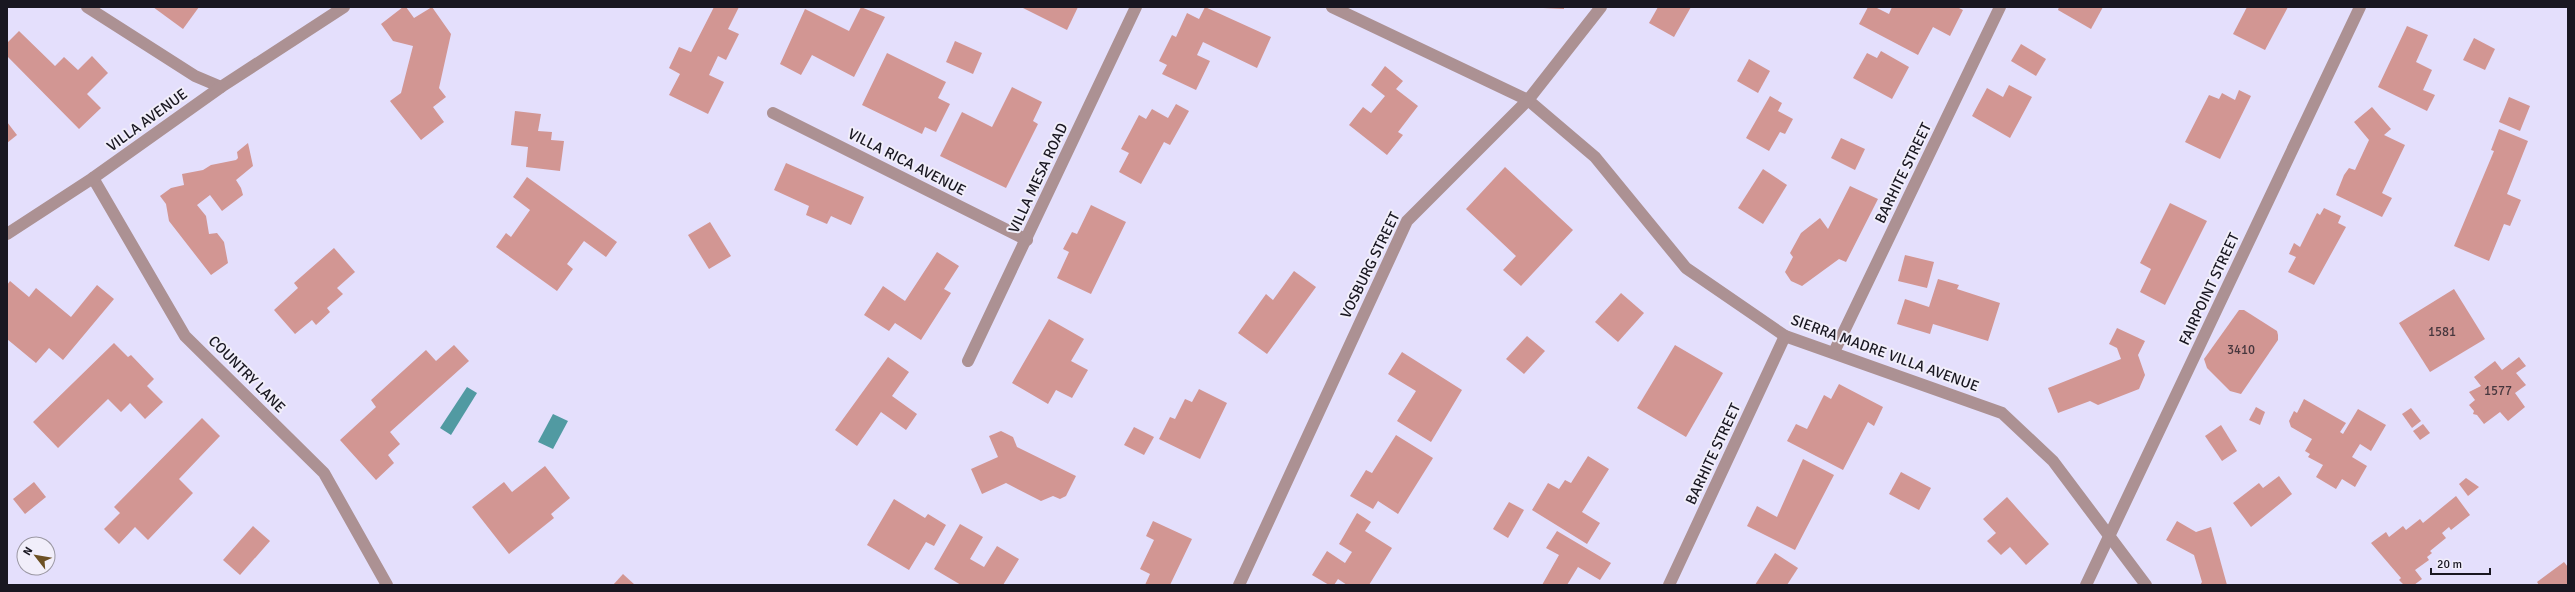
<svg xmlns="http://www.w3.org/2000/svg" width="2575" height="592" font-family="Signika,sans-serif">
	<rect width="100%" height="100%" fill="#e4dffc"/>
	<!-- water -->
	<g fill="#519aa2">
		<polygon points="467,387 477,393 451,435 440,428"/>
		<polygon points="553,414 568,421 553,449 538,442"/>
	</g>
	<!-- building -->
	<g fill="#d29693">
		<polygon points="153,7 199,7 183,29"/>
		<polygon points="403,7 406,7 414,18 432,7 451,34 439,88 446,97 433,107 444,122 421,140 390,101 401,93 413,46 393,41 381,24"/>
		<polygon points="714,7 739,7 728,29 739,34 726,60 718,56 709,75 724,82 708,114 669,95 680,74 669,68 679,47 691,52"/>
		<polygon points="861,7 885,17 854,77 812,55 801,75 780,64 805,9 849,31"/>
		<polygon points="1021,7 1078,7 1067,30"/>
		<polygon points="1205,7 1271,37 1257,68 1203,42 1197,55 1210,61 1196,90 1162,74 1167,65 1159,61 1172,35 1176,37 1187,13 1199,19"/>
		<polygon points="1543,7 1564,7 1564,9 1543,8"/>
		<polygon points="1658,7 1691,7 1674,37 1649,23"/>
		<polygon points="1868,7 1875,7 1889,14 1892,7 1957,7 1963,10 1950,36 1933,27 1918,55 1859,24"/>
		<polygon points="2059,7 2103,7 2091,29 2058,10"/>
		<polygon points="2247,7 2288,7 2265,50 2233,34"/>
		<polygon points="2407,26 2428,35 2416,62 2432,70 2423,90 2435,95 2427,111 2378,87"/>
		<polygon points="19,31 55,66 64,57 78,70 92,56 108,73 87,94 101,108 79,129 7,56 7,43"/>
		<polygon points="2474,38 2495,49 2485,70 2463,60"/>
		<polygon points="955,41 982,53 973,74 946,62"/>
		<polygon points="2021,44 2046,59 2036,76 2011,61"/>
		<polygon points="1881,51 1909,67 1892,99 1853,78 1867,53 1877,58"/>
		<polygon points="887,53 946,82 938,98 950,104 936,132 925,127 922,134 862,105"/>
		<polygon points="1749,59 1770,71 1758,93 1737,81"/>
		<polygon points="1385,66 1403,81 1396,89 1418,106 1398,132 1403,135 1387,155 1349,125 1363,107 1371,113 1385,96 1371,85"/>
		<polygon points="2009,85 2032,97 2010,138 1972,116 1987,88 2003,97"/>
		<polygon points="1012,87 1042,102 1033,121 1038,124 1006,188 940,156 962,112 992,127"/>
		<polygon points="2239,90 2251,96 2220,159 2185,142 2209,95 2219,99 2222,93 2235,100"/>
		<polygon points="1770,96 1782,103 1778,111 1793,119 1785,134 1780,132 1769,151 1746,138"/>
		<polygon points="2509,97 2530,106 2520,131 2499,122"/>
		<polygon points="1176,104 1189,111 1170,145 1164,142 1141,184 1119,172 1129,153 1121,149 1139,115 1146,119 1152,109 1168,118"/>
		<polygon points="2372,107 2391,129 2384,135 2405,145 2382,193 2392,198 2382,217 2336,195 2344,175 2349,168 2355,170 2369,140 2354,122"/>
		<polygon points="515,111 541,114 538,131 552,132 551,140 564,141 560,171 526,167 528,147 511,145"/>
		<polygon points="7,122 17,135 7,143"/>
		<polygon points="2499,129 2528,141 2507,194 2521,200 2510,226 2504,224 2489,261 2454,246 2494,151 2491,150"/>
		<polygon points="1841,138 1865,149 1855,170 1831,158"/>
		<polygon points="248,143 253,166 236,180 241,188 243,195 222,211 210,195 197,205 206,216 209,234 217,233 224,242 228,263 211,275 169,221 166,204 160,196 171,188 184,185 182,174 203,170 211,165 236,160 238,158 237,152"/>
		<polygon points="786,163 864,197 851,225 831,216 827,224 806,215 809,206 774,190"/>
		<polygon points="1505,167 1573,230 1521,286 1503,270 1516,256 1466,209"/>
		<polygon points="1763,169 1787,185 1763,224 1738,208"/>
		<polygon points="527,177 617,242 606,257 584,241 567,264 573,269 557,291 496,247 506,233 511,237 530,210 513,197"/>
		<polygon points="1850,186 1878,199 1846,262 1839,259 1802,286 1791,281 1785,272 1793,257 1790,253 1801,233 1820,218 1828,229"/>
		<polygon points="2170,203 2207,221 2165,305 2140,292 2151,269 2140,263"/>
		<polygon points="1091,205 1126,222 1091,294 1057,278 1069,252 1063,249 1072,232 1077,234"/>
		<polygon points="2324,208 2341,216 2338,223 2346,227 2314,285 2288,272 2296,257 2289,254 2294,243 2300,247 2317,213 2320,215"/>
		<polygon points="710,222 731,256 709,269 688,235"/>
		<polygon points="334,248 355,272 337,288 343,294 327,308 330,312 316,325 312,320 295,334 274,310 298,288 294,283"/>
		<polygon points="937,252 959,266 944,289 951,293 921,340 895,323 889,331 864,315 883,286 905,301"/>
		<polygon points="1905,255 1934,262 1927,288 1898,281"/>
		<polygon points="1294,271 1316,287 1267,354 1238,333 1266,294 1273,300"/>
		<polygon points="1938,279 1959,285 1957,289 2000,303 1988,341 1933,324 1930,334 1897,324 1905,299 1929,307"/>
		<polygon points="10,281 29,297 36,288 71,317 97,285 114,299 63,360 49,348 36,363 7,339 7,285"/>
		<polygon points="2454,289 2485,339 2430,372 2399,323"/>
		<polygon points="1621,293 1644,313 1618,342 1595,322"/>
		<polygon points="2239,310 2244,310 2277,331 2278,335 2278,340 2241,394 2230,391 2207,368 2204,359"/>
		<polygon points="1049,319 1084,339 1071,361 1088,370 1072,398 1056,390 1048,404 1012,383"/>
		<polygon points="2117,328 2145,341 2138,355 2145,375 2139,389 2098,405 2090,401 2058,413 2048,388 2121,359 2117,348 2109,344"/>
		<polygon points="1527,336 1545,351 1524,374 1506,359"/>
		<polygon points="114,343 128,357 131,355 154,379 147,386 163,402 145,419 130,403 121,412 108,399 58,448 33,422"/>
		<polygon points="454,345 469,361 390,432 400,444 388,455 394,463 376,480 340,440 376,407 371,400 426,350 436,361"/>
		<polygon points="1675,345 1723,373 1686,437 1637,408"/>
		<polygon points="1402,352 1462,390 1431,442 1397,421 1416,391 1388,374"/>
		<polygon points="888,357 909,372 892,396 917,414 906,430 881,412 857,446 835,430"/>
		<polygon points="2519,357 2526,366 2516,373 2526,385 2515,393 2525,407 2508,421 2500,412 2484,424 2477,415 2473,414 2474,411 2469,405 2475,400 2469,392 2481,386 2474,377 2495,361 2502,370"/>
		<polygon points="1839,384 1883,407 1874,426 1868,422 1843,470 1787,441 1796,424 1807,429 1824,395 1831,399"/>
		<polygon points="1199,389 1227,403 1200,459 1159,439 1170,417 1175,419 1185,399 1192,402"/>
		<polygon points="2304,399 2346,423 2340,432 2343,434 2358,409 2386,425 2371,451 2360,444 2352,457 2367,466 2355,487 2342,479 2336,489 2316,477 2323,465 2308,457 2310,454 2305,451 2312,439 2291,427 2289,421 2294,411 2297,413"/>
		<polygon points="2256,407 2265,412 2260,425 2249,420"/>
		<polygon points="2411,408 2421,421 2412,428 2402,414"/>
		<polygon points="202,418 220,436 179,479 193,493 148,540 135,527 119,544 104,529 120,513 114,507"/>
		<polygon points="2423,424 2430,433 2420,440 2413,431"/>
		<polygon points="2221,425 2237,451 2222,461 2205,436"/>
		<polygon points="1134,427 1154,437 1144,455 1124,445"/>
		<polygon points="1001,431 1013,437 1017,447 1076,476 1066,496 1060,499 1053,496 1041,501 1006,483 982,494 971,469 998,457 989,436"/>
		<polygon points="1396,435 1433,458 1398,514 1378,501 1373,509 1350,496 1366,470 1372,473"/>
		<polygon points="1588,456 1609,469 1582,512 1600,523 1587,544 1532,510 1548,483 1559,489 1565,480 1571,483"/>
		<polygon points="1803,459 1834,475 1795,550 1747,526 1757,506 1777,517"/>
		<polygon points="545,466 570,498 551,514 554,518 509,554 472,507 504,482 512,492"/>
		<polygon points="1901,472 1931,488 1919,510 1889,494"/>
		<polygon points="2279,476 2292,494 2251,527 2233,503 2259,483 2263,488"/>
		<polygon points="2466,478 2479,487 2468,496 2459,484"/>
		<polygon points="34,482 46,497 25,514 13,499"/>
		<polygon points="2456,496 2470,515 2451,530 2449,527 2442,533 2446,538 2430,551 2432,553 2427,557 2429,560 2415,570 2422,579 2414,585 2404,585 2399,580 2401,578 2371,543 2386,532 2389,537 2403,526 2406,530 2420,519 2423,523"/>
		<polygon points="2007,497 2049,544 2026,565 2010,547 2001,555 1987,541 1996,533 1983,519"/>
		<polygon points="894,499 925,518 928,514 946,525 934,546 926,542 909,570 867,545"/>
		<polygon points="1509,502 1524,510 1508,538 1493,529"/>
		<polygon points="1357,513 1371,522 1365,531 1392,548 1369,585 1347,585 1338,579 1334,585 1329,585 1312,575 1327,551 1345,563 1352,552 1339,544"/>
		<polygon points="1153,521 1192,539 1170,585 1145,585 1150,574 1140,569 1154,540 1146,536"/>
		<polygon points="2177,521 2196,532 2211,527 2227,585 2200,585 2202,582 2194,555 2166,540"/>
		<polygon points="960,524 983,537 970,559 984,567 997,546 1019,559 1003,585 961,585 934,569"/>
		<polygon points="253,526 270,541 240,575 223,560"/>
		<polygon points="1557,531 1611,563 1600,580 1578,567 1567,585 1542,585 1559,555 1546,548"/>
		<polygon points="1775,553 1798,568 1787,585 1755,585"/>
		<polygon points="2564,562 2568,567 2568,585 2539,585 2537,582"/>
		<polygon points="623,574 635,585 613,585"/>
	</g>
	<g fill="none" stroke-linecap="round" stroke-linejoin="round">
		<!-- minor -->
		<g stroke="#ac9193" stroke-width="12">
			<polyline points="87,7 195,76 221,87"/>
			<polyline points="1332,7 1528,100 1595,157 1686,268 1785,336 2002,413 2053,461 2146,585"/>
			<polyline points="773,113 1027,240"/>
			<polyline points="93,178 185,336 324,473 387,585"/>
			<polyline points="7,234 93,178 221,87 344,7"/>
			<polyline points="1834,352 2000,7"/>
			<polyline points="968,361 1136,7"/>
			<polyline points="1239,585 1407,221 1528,100 1601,7"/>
			<polyline points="1669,585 1785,336"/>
			<polyline points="2086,585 2360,7"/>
		</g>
	</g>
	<g text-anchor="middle" stroke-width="4" stroke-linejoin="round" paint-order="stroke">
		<!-- number labels -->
		<g font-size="13" fill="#47373e">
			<text x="2442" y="336">1581</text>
			<text x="2241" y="354">3410</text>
			<text x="2498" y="395">1577</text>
		</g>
		<!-- street labels -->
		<g font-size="15" fill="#191721" stroke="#f1eefa">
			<text transform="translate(147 120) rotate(-36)" y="5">VILLA AVENUE</text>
			<text transform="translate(907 162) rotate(27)" y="5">VILLA RICA AVENUE</text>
			<text transform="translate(1903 173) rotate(-64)" y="5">BARHITE STREET</text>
			<text transform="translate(1038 178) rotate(-65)" y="5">VILLA MESA ROAD</text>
			<text transform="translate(1370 265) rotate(-64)" y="5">VOSBURG STREET</text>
			<text transform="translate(2209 289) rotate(-65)" y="5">FAIRPOINT STREET</text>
			<text transform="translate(1885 353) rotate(20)" y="5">SIERRA MADRE VILLA AVENUE</text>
			<text transform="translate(247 374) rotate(45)" y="5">COUNTRY LANE</text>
			<text transform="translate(1713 454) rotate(-65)" y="5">BARHITE STREET</text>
		</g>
	</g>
	<!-- border -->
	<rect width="2575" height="592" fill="none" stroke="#191721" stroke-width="16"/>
	<!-- north arrow -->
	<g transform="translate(36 556) rotate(301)"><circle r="19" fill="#f1eefa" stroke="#9b98a3"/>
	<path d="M0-3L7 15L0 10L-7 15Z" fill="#6c5023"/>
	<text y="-6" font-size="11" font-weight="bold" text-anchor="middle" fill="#191721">N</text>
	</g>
	<!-- scale -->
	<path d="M2431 568v6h59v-6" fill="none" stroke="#191721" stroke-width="2"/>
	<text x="2437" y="568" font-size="12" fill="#191721" stroke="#f1eefa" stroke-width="3" paint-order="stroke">20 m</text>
</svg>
